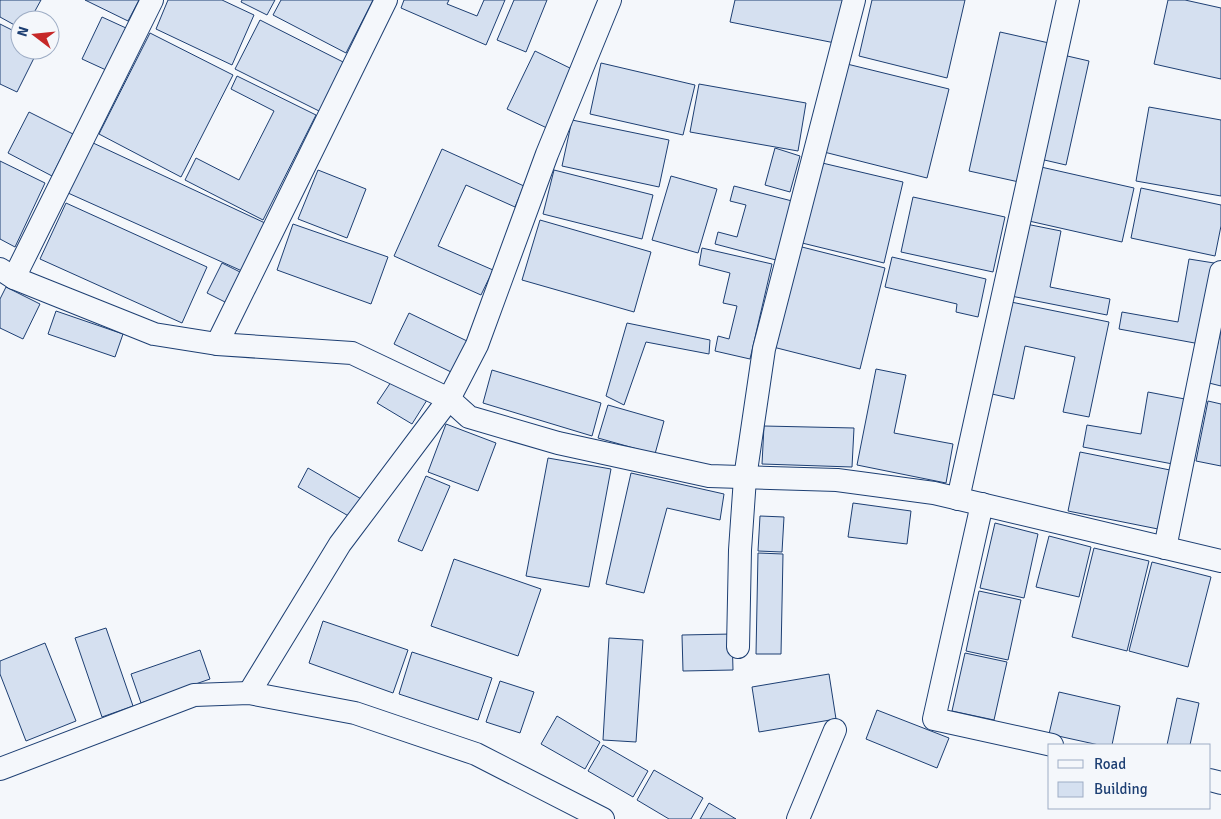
<svg xmlns="http://www.w3.org/2000/svg" width="1221" height="819" font-family="Signika,sans-serif">
	<rect width="100%" height="100%" fill="#f4f7fb"/>
	<!-- building -->
	<g fill="#d5e0f0" stroke="#1d3f73">
		<polygon points="0,0 41,0 30,20 20,20 20,28 0,17"/>
		<polygon points="85,0 139,0 128,21"/>
		<polygon points="168,0 222,0 254,15 232,65 156,29"/>
		<polygon points="242,0 275,0 267,15 241,2"/>
		<polygon points="281,0 373,0 346,53 273,15"/>
		<polygon points="404,0 449,0 447,4 477,16 484,0 505,0 486,45 401,8"/>
		<polygon points="514,0 547,0 526,52 497,40"/>
		<polygon points="735,0 844,0 835,43 730,22"/>
		<polygon points="872,0 965,0 947,78 859,56"/>
		<polygon points="1168,0 1185,0 1221,8 1221,79 1154,64"/>
		<polygon points="102,17 126,28 106,70 82,59"/>
		<polygon points="260,20 347,64 323,113 235,69"/>
		<polygon points="0,24 20,34 20,50 38,50 17,92 0,84"/>
		<polygon points="1000,32 1049,43 1019,182 969,171"/>
		<polygon points="150,33 233,75 181,177 99,134"/>
		<polygon points="535,51 576,71 549,129 507,109"/>
		<polygon points="1063,55 1089,61 1066,165 1040,159"/>
		<polygon points="601,63 695,85 683,135 590,114"/>
		<polygon points="847,64 949,89 927,178 824,152"/>
		<polygon points="237,76 316,115 263,220 185,180 196,158 239,180 274,111 231,89"/>
		<polygon points="699,84 806,103 798,151 690,132"/>
		<polygon points="1149,107 1221,120 1221,196 1136,181"/>
		<polygon points="29,112 73,134 52,176 8,153"/>
		<polygon points="572,120 669,140 659,187 562,166"/>
		<polygon points="91,142 265,223 242,271 68,193"/>
		<polygon points="775,148 800,156 790,192 765,185"/>
		<polygon points="442,149 524,186 515,207 466,185 438,246 493,270 481,295 394,256"/>
		<polygon points="0,161 45,183 15,247 0,239"/>
		<polygon points="818,162 903,182 884,263 798,242"/>
		<polygon points="1041,167 1134,188 1122,242 1029,221"/>
		<polygon points="318,170 366,189 347,238 298,219"/>
		<polygon points="554,170 653,195 642,239 543,214"/>
		<polygon points="671,176 717,189 698,253 652,240"/>
		<polygon points="734,186 792,201 776,260 715,244 718,232 737,237 746,205 730,201"/>
		<polygon points="1141,188 1221,205 1221,226 1215,256 1131,238"/>
		<polygon points="913,197 1005,217 993,272 901,252"/>
		<polygon points="66,203 207,267 182,323 40,259"/>
		<polygon points="540,220 651,252 634,312 522,280"/>
		<polygon points="293,224 388,257 371,304 277,270"/>
		<polygon points="1026,224 1061,231 1050,287 1110,299 1107,315 1011,296"/>
		<polygon points="798,246 885,268 860,369 773,347"/>
		<polygon points="702,248 772,264 750,359 715,351 718,336 729,339 737,306 723,303 730,273 699,265"/>
		<polygon points="892,257 986,279 978,317 956,312 957,304 885,287"/>
		<polygon points="1189,259 1214,263 1200,344 1119,329 1122,312 1178,322"/>
		<polygon points="222,263 242,273 227,303 207,293"/>
		<polygon points="6,287 40,304 23,339 0,328 0,299"/>
		<polygon points="1011,302 1109,322 1089,417 1063,412 1075,357 1025,346 1014,399 992,394"/>
		<polygon points="56,311 123,334 115,357 48,334"/>
		<polygon points="409,313 467,341 451,372 394,344"/>
		<polygon points="627,323 710,340 709,354 646,342 624,405 606,396"/>
		<polygon points="1221,329 1221,386 1209,383"/>
		<polygon points="876,369 906,375 894,433 953,444 946,483 857,465"/>
		<polygon points="492,370 601,403 592,436 483,403"/>
		<polygon points="393,379 427,400 412,424 377,403"/>
		<polygon points="1148,392 1190,400 1178,465 1083,447 1087,425 1141,434"/>
		<polygon points="1208,401 1221,404 1221,466 1196,461"/>
		<polygon points="608,405 664,421 655,454 598,438"/>
		<polygon points="446,424 496,443 478,491 428,472"/>
		<polygon points="764,426 854,428 852,467 762,464"/>
		<polygon points="1080,452 1175,471 1163,530 1068,511"/>
		<polygon points="548,458 611,469 589,587 526,576"/>
		<polygon points="308,468 363,500 352,518 298,487"/>
		<polygon points="631,473 724,494 720,520 667,508 644,593 606,584"/>
		<polygon points="426,476 450,486 422,551 398,541"/>
		<polygon points="853,503 911,511 907,544 848,537"/>
		<polygon points="760,516 784,517 782,552 758,551"/>
		<polygon points="995,523 1038,534 1024,598 980,588"/>
		<polygon points="1049,536 1091,547 1079,597 1036,587"/>
		<polygon points="1094,548 1149,561 1127,651 1072,637"/>
		<polygon points="758,553 783,554 781,654 756,654"/>
		<polygon points="454,559 541,589 518,656 431,626"/>
		<polygon points="1152,562 1211,577 1188,667 1129,651"/>
		<polygon points="979,591 1021,600 1008,660 966,651"/>
		<polygon points="323,621 408,650 393,693 309,663"/>
		<polygon points="106,628 133,706 102,717 75,638"/>
		<polygon points="732,634 733,670 683,671 682,635"/>
		<polygon points="609,638 643,640 636,742 603,740"/>
		<polygon points="45,643 76,721 26,741 0,674 0,661"/>
		<polygon points="200,650 210,679 141,703 131,674"/>
		<polygon points="412,652 492,678 478,720 399,694"/>
		<polygon points="965,653 1007,662 994,720 952,711"/>
		<polygon points="829,674 836,719 759,732 752,687"/>
		<polygon points="500,681 534,692 520,733 486,722"/>
		<polygon points="1059,692 1120,706 1112,745 1099,745 1049,734"/>
		<polygon points="1177,698 1199,703 1190,745 1167,745"/>
		<polygon points="877,710 949,738 937,768 866,739"/>
		<polygon points="557,716 600,742 585,769 541,744"/>
		<polygon points="603,745 648,771 633,797 588,771"/>
		<polygon points="654,770 703,798 691,819 669,819 637,800"/>
		<polygon points="709,803 736,819 700,819"/>
	</g>
	<g fill="none" stroke-linecap="round" stroke-linejoin="round">
		<defs>
			<g id="minor">
				<polyline points="0,269 14,278 154,334 217,344 352,353 449,399 469,417 558,443 709,476 837,480 934,493 1221,561"/>
				<polyline points="14,278 152,0"/>
				<polyline points="217,344 386,0"/>
				<polyline points="958,499 1068,0"/>
				<polyline points="982,504 934,719 1052,745"/>
				<polyline points="1165,548 1221,272"/>
				<polyline points="738,647 740,550 745,478 764,349 854,0"/>
				<polyline points="249,693 340,544 449,399 477,345 547,154 610,0"/>
				<polyline points="0,769 194,695 249,693 355,713 476,754 603,819"/>
				<polyline points="1210,780 1221,783"/>
				<polyline points="798,819 835,730"/>
			</g>
		</defs>
		<!-- minor casing -->
		<use href="#minor" stroke="#1d3f73" stroke-width="24"/>
		<!-- minor -->
		<use href="#minor" stroke="#f4f7fb" stroke-width="22"/>
	</g>
	<!-- legend -->
	<rect x="1048" y="744" width="162" height="65" fill="#f4f7fb" stroke="#9eadc5"/>
	<rect x="1058" y="760" width="25" height="8" fill="#f4f7fb" stroke="#9eadc5"/>
	<text x="1094" y="769" font-size="15" fill="#1d3f73">Road</text>
	<rect x="1058" y="782" width="25" height="15" fill="#d5e0f0" stroke="#9eadc5"/>
	<text x="1094" y="794" font-size="15" fill="#1d3f73">Building</text>
	<!-- north arrow -->
	<g transform="translate(35 35) rotate(286)"><circle r="24" fill="#f4f7fb" stroke="#9eadc5"/>
	<path d="M0-4L9 19L0 12L-9 19Z" fill="#c62828"/>
	<text y="-8" font-size="14" font-weight="bold" text-anchor="middle" fill="#1d3f73">N</text>
	</g>
</svg>
